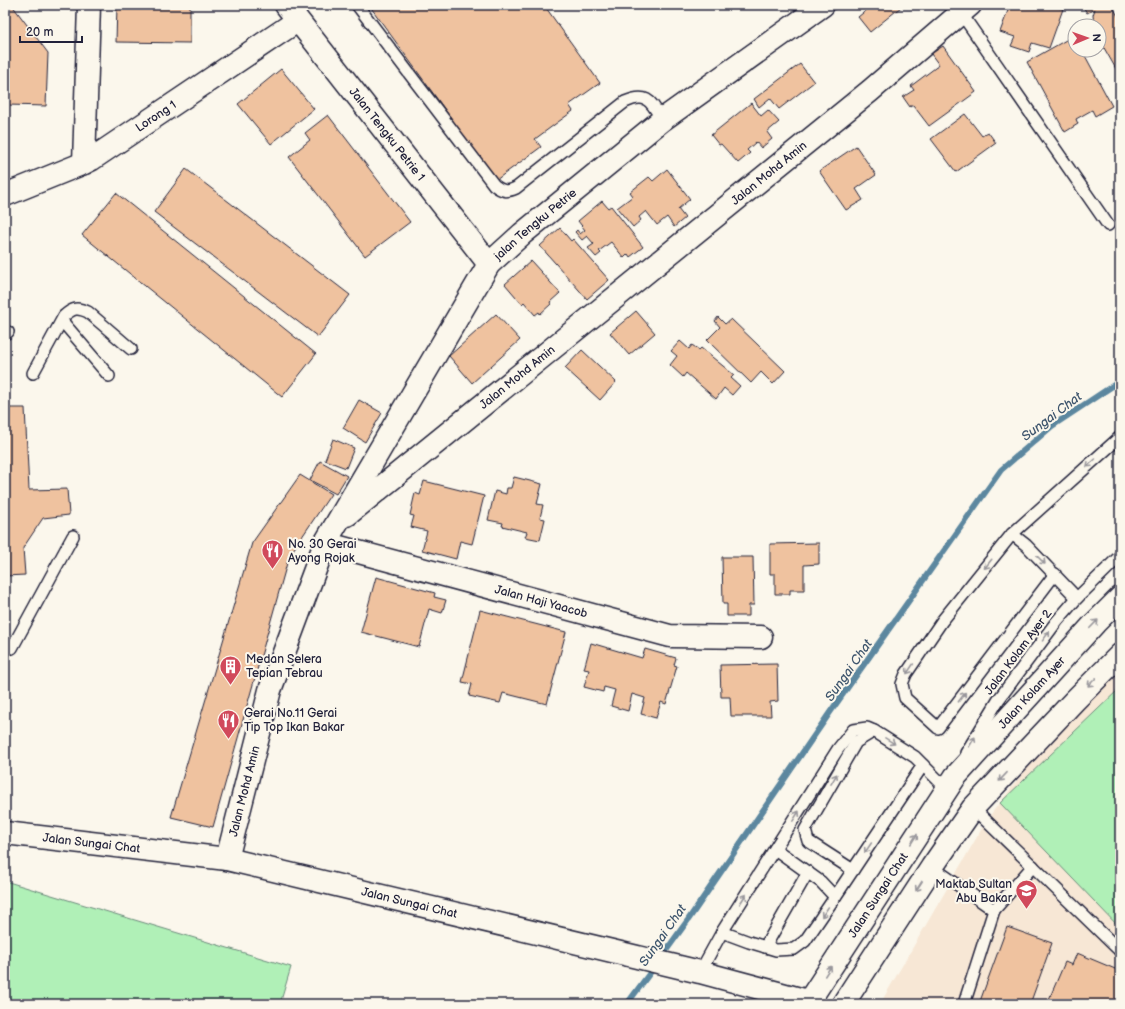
<svg xmlns="http://www.w3.org/2000/svg" width="1125" height="1009" font-family="'Balsamiq Sans',sans-serif">
	<rect width="100%" height="100%" fill="#fbf7ec"/>
	<filter id="ink" filterUnits="userSpaceOnUse"><feTurbulence type="fractalNoise" baseFrequency=".025" numOctaves="2"/><feDisplacementMap in="SourceGraphic" scale="8" xChannelSelector="R" yChannelSelector="G"/><feConvolveMatrix kernelMatrix="1 2 1 2 8 2 1 2 1" color-interpolation-filters="sRGB"/></filter>
	<g filter="url(#ink)">
		<!-- built -->
		<polygon fill="#f7e7d5" points="1120,673 1120,1004 880,1004 988,818 1054,733"/>
		<!-- green -->
		<g fill="#b0f0b7" stroke="#698979">
			<polygon points="1120,688 1120,928 1000,803"/>
			<polygon points="5,881 291,967 280,1004 5,1004"/>
		</g>
		<g fill="none" stroke-linecap="round" stroke-linejoin="round">
			<!-- stream -->
			<g stroke="#5b879f" stroke-width="6">
				<polyline points="660,959 688,920 831,711 1001,470 1052,426 1120,381"/>
				<polyline points="627,1004 655,966"/>
			</g>
		</g>
		<!-- building -->
		<g fill="#efc29f" stroke="#22223b">
			<polygon points="5,5 12,5 48,53 46,106 8,105 9,65 5,60"/>
			<polygon points="117,5 190,5 190,43 116,42"/>
			<polygon points="369,5 544,5 600,83 569,105 573,111 535,139 541,147 496,180"/>
			<polygon points="873,5 900,5 901,7 870,32 858,17"/>
			<polygon points="1010,5 1051,5 1063,9 1049,48 1032,43 1029,52 1011,46 1015,37 1000,32"/>
			<polygon points="1082,5 1112,5 1120,20 1120,76 1099,39 1105,35 1099,31 1099,26 1094,26 1093,15 1095,9 1087,13"/>
			<polygon points="1075,35 1075,50 1082,50 1112,106 1095,116 1092,110 1076,119 1078,124 1065,132 1027,62"/>
			<polygon points="943,46 976,92 929,126 913,105 910,107 903,97 914,90 911,86 939,65 931,54"/>
			<polygon points="800,64 814,82 779,109 770,98 759,107 754,99"/>
			<polygon points="281,69 314,109 271,144 238,104"/>
			<polygon points="751,103 761,116 768,110 779,122 767,132 772,139 761,148 756,142 747,150 750,153 738,163 721,144 719,145 711,135"/>
			<polygon points="965,114 982,136 988,132 996,143 956,172 931,139"/>
			<polygon points="328,115 410,222 365,256 289,157 310,140 305,133"/>
			<polygon points="856,146 876,175 856,189 863,200 846,210 819,171"/>
			<polygon points="186,169 350,295 318,337 154,212"/>
			<polygon points="667,169 690,199 678,209 685,218 674,227 667,217 657,225 646,211 639,217 641,220 633,227 617,208 633,196 630,192 649,177 653,181"/>
			<polygon points="116,193 316,354 282,397 82,235"/>
			<polygon points="602,201 608,208 611,206 643,247 630,257 628,254 624,258 611,242 599,251 601,253 596,257 588,248 594,244 587,236 582,240 575,232 577,230 580,234 585,230 578,221"/>
			<polygon points="560,228 571,241 573,239 609,280 587,299 540,246"/>
			<polygon points="531,261 560,293 550,302 551,304 540,314 539,312 535,315 524,302 522,304 505,284"/>
			<polygon points="636,311 655,333 629,355 610,333"/>
			<polygon points="496,314 520,340 472,383 449,356"/>
			<polygon points="718,317 725,324 731,319 785,371 773,384 761,372 751,383 707,340 720,327 715,321"/>
			<polygon points="680,341 689,349 692,345 699,350 701,348 734,375 731,378 740,386 732,395 724,388 716,399 686,373 683,377 670,365 677,356 671,351"/>
			<polygon points="582,350 616,382 600,400 565,368"/>
			<polygon points="359,400 382,413 365,442 343,428"/>
			<polygon points="5,408 25,408 29,490 67,489 69,515 43,518 23,548 25,575 5,576"/>
			<polygon points="333,439 354,448 346,468 325,460"/>
			<polygon points="320,461 347,476 336,494 310,480"/>
			<polygon points="300,475 331,494 289,556 213,827 171,817 252,543"/>
			<polygon points="514,477 542,484 537,504 543,505 540,518 545,519 540,540 525,537 527,532 502,526 503,523 488,520 495,491 506,494 507,488 511,488"/>
			<polygon points="424,481 484,496 472,544 460,541 456,559 422,550 427,531 411,527 414,516 410,515 415,493 420,495"/>
			<polygon points="819,543 819,564 804,565 804,590 790,590 790,594 775,594 775,574 770,574 770,544"/>
			<polygon points="722,557 753,557 754,605 749,605 749,616 727,616 727,604 723,604"/>
			<polygon points="376,577 435,593 434,597 446,600 442,613 429,609 419,647 361,632"/>
			<polygon points="480,610 566,632 547,704 503,693 500,703 469,696 472,684 462,682"/>
			<polygon points="591,643 642,658 645,649 676,658 674,665 677,666 666,704 661,702 656,718 641,714 645,698 632,694 628,711 611,706 615,690 604,687 603,692 584,687 589,670 584,669"/>
			<polygon points="777,664 778,701 770,702 771,716 731,716 730,697 721,697 720,665"/>
			<polygon points="1007,927 1052,943 1030,1004 979,1004"/>
			<polygon points="1077,953 1120,971 1120,1004 1047,1004 1065,962 1072,965"/>
		</g>
		<g fill="none" stroke-linecap="round" stroke-linejoin="round">
			<defs>
				<g id="service">
					<path d="M357 5 494 185C503 192 507 192 516 188L625 102C648 92 651 102 662 120"/>
					<polyline points="961,13 1108,225"/>
					<polyline points="62,321 109,376"/>
					<polyline points="5,334 8,332"/>
					<path d="M33 373 64 316C73 308 77 307 88 312L131 349"/>
					<polyline points="1012,534 1026,545 1077,598"/>
					<polyline points="1055,574 938,728 905,698 902,684 906,674 942,621 1012,534 1120,437"/>
					<polyline points="12,648 73,536"/>
					<polyline points="966,753 999,699 1057,621 1077,598 1120,556"/>
					<polyline points="973,808 1120,951"/>
					<polyline points="932,867 994,910 964,1004"/>
					<polyline points="853,870 808,841 805,830 856,742 874,731"/>
					<polyline points="835,897 923,765"/>
					<polyline points="994,910 1033,866"/>
					<polyline points="722,932 749,942 776,950 794,949 805,941 835,897 821,882 775,849"/>
					<polyline points="765,947 808,872"/>
					<polyline points="700,972 722,932 838,749 853,730 867,728 874,731 915,757 947,789"/>
				</g>
				<g id="minor">
					<path id="s1" d="M286 5 489 264"/>
					<polyline points="84,163 89,5"/>
					<path id="s2" d="M5 195 84 163 92 159 297 21"/>
					<path id="s3" d="M347 515 870 91 970 5"/>
					<path id="s4" d="M325 543 670 636 761 637"/>
					<path id="s5" d="M5 833 227 859 700 972 808 1001"/>
					<path id="s6" d="M227 859 270 690 325 543 489 264 522 234 662 120 823 5"/>
				</g>
				<g id="secondary">
					<path id="s7" d="M807 1004 955 777 1095 623 1120 598"/>
					<polyline points="843,1004 932,867 973,808 1075,700 1120,655"/>
				</g>
			</defs>
			<!-- service casing -->
			<use href="#service" stroke="#22223b" stroke-width="14"/>
			<!-- minor casing -->
			<use href="#minor" stroke="#22223b" stroke-width="25"/>
			<!-- secondary casing -->
			<use href="#secondary" stroke="#22223b" stroke-width="25"/>
			<!-- service -->
			<use href="#service" stroke="#fbf7ec" stroke-width="11"/>
			<!-- minor -->
			<use href="#minor" stroke="#fbf7ec" stroke-width="22"/>
			<!-- secondary -->
			<use href="#secondary" stroke="#fbf7ec" stroke-width="22"/>
		</g>
		<!-- one-way arrows -->
		<defs><path id="oneway-shaft" d="M-6 0H5M1.5-3L5.5 0L1.5 3" fill="none" stroke-width="1.6" stroke-linecap="round" stroke-linejoin="round"/></defs>
		<g stroke="#99979c">
			<use href="#oneway-shaft" transform="translate(1091 463) rotate(138)"/>
			<use href="#oneway-shaft" transform="translate(1041 560) rotate(45)"/>
			<use href="#oneway-shaft" transform="translate(988 564) rotate(129)"/>
			<use href="#oneway-shaft" transform="translate(1094 624) rotate(-46)"/>
			<use href="#oneway-shaft" transform="translate(1046 636) rotate(-54)"/>
			<use href="#oneway-shaft" transform="translate(910 669) rotate(124)"/>
			<use href="#oneway-shaft" transform="translate(1092 682) rotate(135)"/>
			<use href="#oneway-shaft" transform="translate(962 697) rotate(-53)"/>
			<use href="#oneway-shaft" transform="translate(890 741) rotate(32)"/>
			<use href="#oneway-shaft" transform="translate(972 742) rotate(-59)"/>
			<use href="#oneway-shaft" transform="translate(1003 777) rotate(133)"/>
			<use href="#oneway-shaft" transform="translate(834 779) rotate(-60)"/>
			<use href="#oneway-shaft" transform="translate(796 816) rotate(-58)"/>
			<use href="#oneway-shaft" transform="translate(914 839) rotate(-57)"/>
			<use href="#oneway-shaft" transform="translate(868 848) rotate(124)"/>
			<use href="#oneway-shaft" transform="translate(919 886) rotate(123)"/>
			<use href="#oneway-shaft" transform="translate(743 899) rotate(-57)"/>
			<use href="#oneway-shaft" transform="translate(825 912) rotate(124)"/>
			<use href="#oneway-shaft" transform="translate(828 971) rotate(-57)"/>
		</g>
	</g>
	<!-- icons -->
	<defs>
		<symbol id="restaurant-pin" viewBox="-11 -11 22 30"><path d="M0 17L-7.5 6A9.5 9.5 0 1 1 7.5 6Z" fill="#d1495b" stroke="#fbf7ec"/><path d="M-5-6h1v4h1v-4h1v4h1v-4h1v5L-1.5 .5V6h-2V.5L-5-1ZM5-6V6H3V1.5H1.5Q1.5-4 5-6Z" fill="#fff"/></symbol>
		<symbol id="building-pin" viewBox="-11 -11 22 30"><path d="M0 17L-7.5 6A9.5 9.5 0 1 1 7.5 6Z" fill="#d1495b" stroke="#fbf7ec"/><path d="M-4-6H4V6H1V3H-1V6H-4ZM-2.5-4.3h1.7v1.8h-1.7ZM.8-4.3h1.7v1.8H.8ZM-2.5-1h1.7V.8h-1.7ZM.8-1h1.7V.8H.8Z" fill="#fff"/></symbol>
		<symbol id="school-pin" viewBox="-11 -11 22 30"><path d="M0 17L-7.5 6A9.5 9.5 0 1 1 7.5 6Z" fill="#d1495b" stroke="#fbf7ec"/><path d="M0-5L7-2L0 1L-7-2ZM-4 1L0 2.5L4 1V4Q0 6-4 4Z" fill="#fff"/></symbol>
	</defs>
	<g fill-rule="evenodd">
		<use href="#restaurant-pin" x="260" y="538" width="25" height="34"/>
		<use href="#building-pin" x="218" y="654" width="25" height="34"/>
		<use href="#restaurant-pin" x="216" y="708" width="25" height="34"/>
		<use href="#school-pin" x="1014" y="878" width="25" height="34"/>
	</g>
	<g text-anchor="middle" stroke-width="4" stroke-linejoin="round" paint-order="stroke">
		<!-- street labels -->
		<g font-size="12" fill="#22223b" stroke="#fbf7ec">
			<text dy="4" stroke="none"><textPath href="#s2" startOffset="171">Lorong 1</textPath></text>
			<text dy="4" stroke="none"><textPath href="#s1" startOffset="164">Jalan Tengku Petrie 1</textPath></text>
			<text dy="4" stroke="none"><textPath href="#s3" startOffset="543">Jalan Mohd Amin</textPath></text>
			<text dy="4" stroke="none"><textPath href="#s6" startOffset="716">jalan Tengku Petrie</textPath></text>
			<text dy="4" stroke="none"><textPath href="#s3" startOffset="219">Jalan Mohd Amin</textPath></text>
			<text dy="4" stroke="none"><textPath href="#s4" startOffset="224">Jalan Haji Yaacob</textPath></text>
			<text transform="translate(1018 652) rotate(-53)" y="4">Jalan Kolam Ayer 2</text>
			<text dy="4" stroke="none"><textPath href="#s7" startOffset="385">Jalan Kolam Ayer</textPath></text>
			<text dy="4" stroke="none"><textPath href="#s6" startOffset="70">Jalan Mohd Amin</textPath></text>
			<text dy="4" stroke="none"><textPath href="#s5" startOffset="87">Jalan Sungai Chat</textPath></text>
			<text dy="4" stroke="none"><textPath href="#s7" startOffset="130">Jalan Sungai Chat</textPath></text>
			<text dy="4" stroke="none"><textPath href="#s5" startOffset="411">Jalan Sungai Chat</textPath></text>
		</g>
		<!-- poi labels -->
		<g font-size="12" fill="#22223b" stroke="#fbf7ec" text-anchor="start">
			<text x="288" y="548">No. 30 Gerai<tspan x="288" dy="14">Ayong Rojak</tspan></text>
			<text x="246" y="663">Medan Selera<tspan x="246" dy="14">Tepian Tebrau</tspan></text>
			<text x="244" y="717">Gerai No.11 Gerai<tspan x="244" dy="14">Tip Top Ikan Bakar</tspan></text>
			<text x="1012" y="888" text-anchor="end">Maktab Sultan<tspan x="1012" dy="14">Abu Bakar</tspan></text>
		</g>
		<!-- water labels -->
		<g font-size="13" font-style="italic" fill="#3e556d" stroke="#fbf7ec">
			<text transform="translate(1051 416) rotate(-37)" y="5">Sungai Chat</text>
			<text transform="translate(848 670) rotate(-55)" y="5">Sungai Chat</text>
			<text transform="translate(662 935) rotate(-55)" y="5">Sungai Chat</text>
		</g>
	</g>
	<!-- margin -->
	<rect width="1125" height="1009" fill="none" stroke="#fbf7ec" stroke-width="20"/>
	<rect x="10" y="10" width="1105" height="989" fill="none" stroke="#22223b" stroke-width="1.5" filter="url(#ink)"/>
	<!-- north arrow -->
	<g transform="translate(1087 38) rotate(88)"><circle r="19" fill="#fbf7ec" stroke="#a4a2a5"/>
	<path d="M0-3L7 15L0 10L-7 15Z" fill="#d1495b"/>
	<text y="-6" font-size="11" font-weight="bold" text-anchor="middle" fill="#22223b">N</text>
	</g>
	<!-- scale -->
	<path d="M20 36v6h62v-6" fill="none" stroke="#22223b" stroke-width="2"/>
	<text x="26" y="36" font-size="12" fill="#22223b" stroke="#fbf7ec" stroke-width="3" paint-order="stroke">20 m</text>
</svg>
